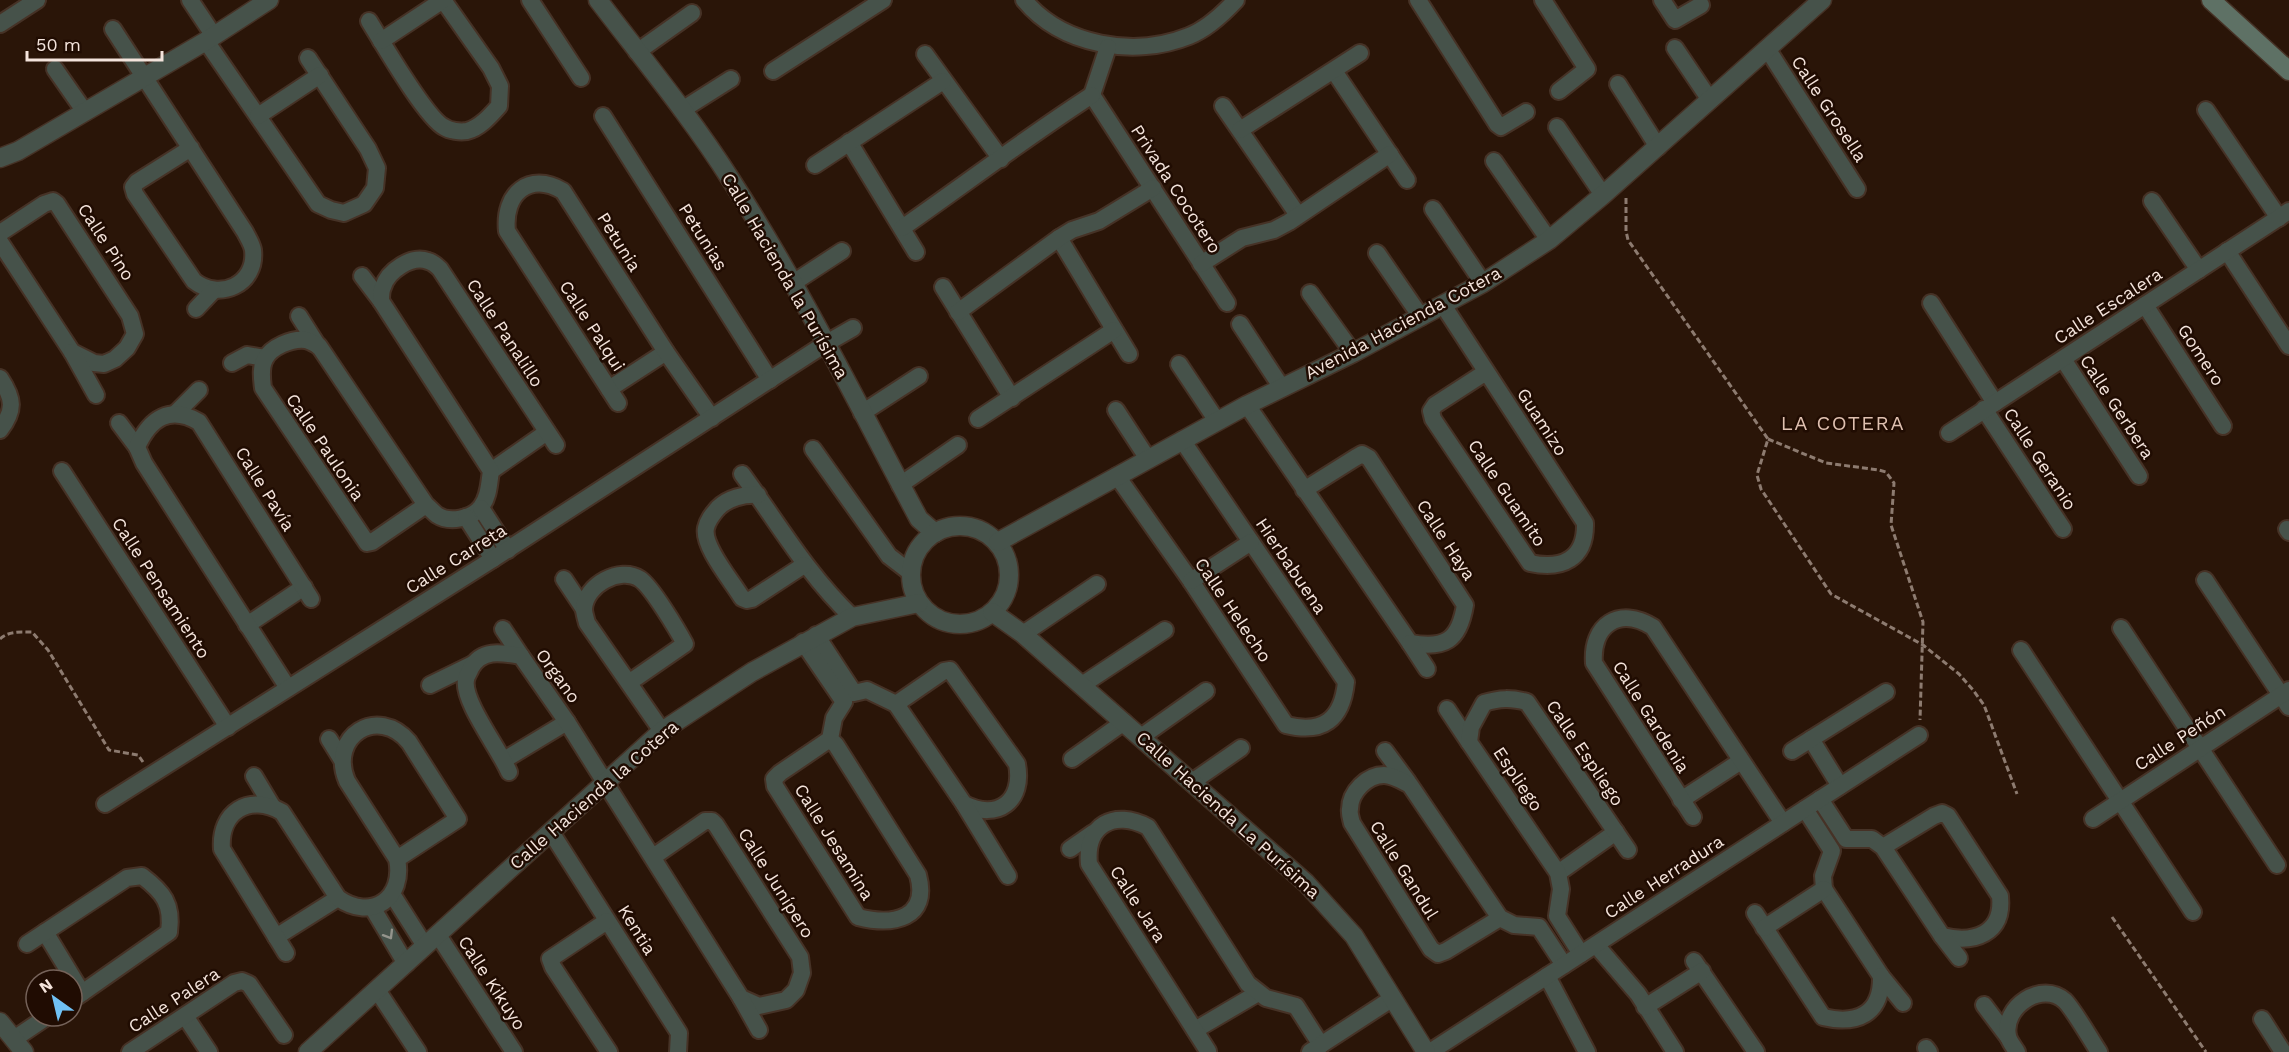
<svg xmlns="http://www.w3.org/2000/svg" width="2289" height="1052" font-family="'Work Sans',sans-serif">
	<rect width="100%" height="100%" fill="#2a1508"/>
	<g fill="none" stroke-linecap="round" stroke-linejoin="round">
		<defs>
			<g id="minor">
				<polyline points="190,0 214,36"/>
				<polyline points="530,0 581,78"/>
				<path d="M1024 0C1062 46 1135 58 1189 36 1207 29 1223 14 1236 0"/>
				<polyline points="1418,0 1497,124 1501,127 1526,112"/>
				<polyline points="1543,0 1587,69 1559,91"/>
				<polyline points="1662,0 1675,20 1701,5"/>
				<path d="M369 21C382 42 426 118 444 127 450 131 460 132 467 131 480 128 491 115 499 106L500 86 491 68 443 0"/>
				<polyline points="0,24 37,0"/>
				<path d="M113 29 245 232C248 238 252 244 253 250 257 285 219 301 194 281L135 194 133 187 137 182 191 148"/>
				<polyline points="206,41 318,204 331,210 344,213 364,204 375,188 377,168 368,149 308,58"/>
				<polyline points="381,41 443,0"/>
				<polyline points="1675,48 1710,100"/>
				<polyline points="1768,50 1857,189"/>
				<polyline points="637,52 692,13"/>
				<polyline points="925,54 1001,159"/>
				<polyline points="55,69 85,112"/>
				<polyline points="773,71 883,0"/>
				<polyline points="1334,71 1407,180"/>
				<polyline points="1618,84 1658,147"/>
				<polyline points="1092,95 1227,303"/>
				<polyline points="1092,95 1108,47"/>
				<polyline points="1223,106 1298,215"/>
				<polyline points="682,110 731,79"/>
				<polyline points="2206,110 2279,218"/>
				<polyline points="258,116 320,75"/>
				<polyline points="603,116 770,380"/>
				<polyline points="1557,127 1603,195"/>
				<polyline points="1240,130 1360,53"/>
				<polyline points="849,142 916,252"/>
				<polyline points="1494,161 1549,240"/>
				<polyline points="815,165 943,81"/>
				<polyline points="2152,201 2199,270"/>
				<polyline points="1433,209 1483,283"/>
				<path d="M902 228C965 184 1027 137 1092 95"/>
				<polyline points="0,233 44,204 53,201 57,204 130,316 135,334 127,348 115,359 104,364 94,363 72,352 0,242"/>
				<polyline points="1059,238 1129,354"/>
				<polyline points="2227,251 2289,346"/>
				<polyline points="1377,253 1421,317"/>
				<polyline points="1201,264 1242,238 1274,230 1289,222 1390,154"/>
				<polyline points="362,276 381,301"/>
				<polyline points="793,283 842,251"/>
				<polyline points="943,287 1012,398"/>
				<polyline points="1310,293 1353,353"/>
				<polyline points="1931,303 1995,403"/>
				<path d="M1443 305 1585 523C1586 559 1562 570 1530 563L1433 419 1431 411 1435 405 1486 372"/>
				<polyline points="2145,305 2223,426"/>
				<polyline points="196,309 213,291"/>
				<polyline points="958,312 1059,238 1072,230 1099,221 1153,188"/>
				<polyline points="299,316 318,346"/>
				<polyline points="1240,324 1282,388"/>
				<polyline points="72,352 96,395"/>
				<polyline points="2063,359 2139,476"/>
				<polyline points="232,363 247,355 265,358"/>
				<polyline points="1179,364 1217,421"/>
				<path d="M0 378C14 399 15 410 0 430"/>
				<polyline points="609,389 666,352"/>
				<path d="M618 403 507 231C503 194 529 171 563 191L666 352 712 418"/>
				<path d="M1247 405 1410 643C1445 649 1459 641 1465 605L1369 458 1362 454 1355 458 1304 490"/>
				<polyline points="1984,409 2063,529"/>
				<polyline points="1116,410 1148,459"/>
				<polyline points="176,413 199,390"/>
				<polyline points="862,413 919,376"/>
				<polyline points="978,419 1114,330"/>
				<polyline points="119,423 137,447"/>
				<polyline points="1949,433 2289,211"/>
				<polyline points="813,449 889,556 911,573"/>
				<polyline points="62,471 228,727"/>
				<polyline points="491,471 547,432"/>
				<path d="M742 474C778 523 807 574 852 617"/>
				<path d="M1117 476 1191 581 1286 725C1323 734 1342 720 1346 682L1182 440"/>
				<polyline points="900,485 958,445"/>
				<path d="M758 495C744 494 728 498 718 508 713 514 708 519 706 528 702 546 732 581 742 598L747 600 752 599 804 565"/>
				<path d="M426 505 372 542 367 543 263 388C262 379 260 368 265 359 271 347 292 338 306 340 310 341 315 344 319 346L426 505C430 508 433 512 437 515 449 523 472 519 481 507 489 497 489 483 491 471L381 301C381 297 381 291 383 287 388 271 411 255 428 261 432 262 437 266 440 269L556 445"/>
				<polyline points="481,508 508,550"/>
				<polyline points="466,517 493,559"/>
				<polyline points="2287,529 2289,532"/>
				<polyline points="564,579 584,609"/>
				<polyline points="2205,580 2289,707"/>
				<polyline points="1191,581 1251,542"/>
				<polyline points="247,625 304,587"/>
				<polyline points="2121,628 2277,865"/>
				<polyline points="503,629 521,656"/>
				<polyline points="1023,634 1097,584"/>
				<path d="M816 635 854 693 867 690 896 704 964 804C998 821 1024 801 1017 764L950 670 944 671 896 704"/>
				<path d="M803 642 844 702 834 718 830 739 836 745 918 875C930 919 893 926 858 917L775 786 774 779 780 773 830 739"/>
				<polyline points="1410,643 1427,669"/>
				<polyline points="2021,650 2193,912"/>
				<path d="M630 682 685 644C678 631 652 587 640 579 620 566 585 585 584 609 584 613 586 619 587 623L662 731"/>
				<polyline points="430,685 473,664"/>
				<polyline points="1082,685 1165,630"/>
				<path d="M288 688 144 463 137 447C150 418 170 405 199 422L311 599"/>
				<polyline points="1447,709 1469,742"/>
				<polyline points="1141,737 1206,691"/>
				<polyline points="329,739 342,760"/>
				<polyline points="1811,739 1840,786"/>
				<polyline points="1385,751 1408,782"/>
				<polyline points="1792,751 1886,692"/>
				<polyline points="1072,759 1124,722"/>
				<polyline points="504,760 567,722"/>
				<path d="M509 772C500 750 462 701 466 680 466 677 470 671 471 668 482 648 503 653 521 656L567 722 741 998 759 1006 786 1000 796 990 802 973 800 957 716 825 712 821H705L653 857"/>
				<polyline points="254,776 272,806"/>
				<polyline points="1192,782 1241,748"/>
				<path d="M1820 799 1846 839H1872L1883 847 1942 936C1974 944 2004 934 2000 896L1948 816 1942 813 1934 816 1883 847"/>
				<polyline points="1681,800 1741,761"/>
				<polyline points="105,804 493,559 825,344 853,328"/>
				<polyline points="964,804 1008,876"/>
				<polyline points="1805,809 1832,851 1823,876 1824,889"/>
				<path d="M1693 817 1594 663C1591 625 1619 606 1653 627L1783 823"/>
				<polyline points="2093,819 2289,690"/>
				<polyline points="551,832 679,1033 678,1052"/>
				<polyline points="1070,849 1093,833"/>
				<polyline points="1558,873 1616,832"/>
				<polyline points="392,894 425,946"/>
				<polyline points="372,907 406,964"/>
				<path d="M1755 913 1823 1017C1856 1025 1882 1015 1881 976L1824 889"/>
				<path d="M1500 918 1446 951 1438 954 1431 949 1352 823C1351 819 1349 813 1350 809 1350 792 1367 775 1384 775 1393 775 1402 781 1410 785L1500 918 1514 925 1539 927 1564 965"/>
				<polyline points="607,921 550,959 553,967 609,1052"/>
				<polyline points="1764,928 1824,889"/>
				<polyline points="45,932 82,993"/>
				<polyline points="438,935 514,1052"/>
				<polyline points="1942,936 1959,958"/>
				<polyline points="276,937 338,898"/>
				<path d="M27 944 127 878 142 876C163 892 173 904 169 932L72 1000"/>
				<polyline points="1596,945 1638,994 1675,1052"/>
				<path d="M286 953 222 849C219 812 249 793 282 812L338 898C372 922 405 898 397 859L347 781C328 736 378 705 409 742L458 819 397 859"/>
				<path d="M1581 954 1557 916 1561 889 1558 873 1469 742 1471 727 1484 703C1500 698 1511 698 1527 702L1628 850"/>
				<polyline points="1694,961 1756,1052"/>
				<polyline points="1547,976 1587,1052"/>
				<polyline points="1881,976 1903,1003"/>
				<polyline points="377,990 418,1052"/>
				<polyline points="741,998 759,1030"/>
				<polyline points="1984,1005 2008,1037"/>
				<polyline points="1645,1007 1702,971"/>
				<polyline points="185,1016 209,1052"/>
				<polyline points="2262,1019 2283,1052"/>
				<polyline points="1195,1030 1258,993"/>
				<polyline points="14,1039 48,1016"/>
				<polyline points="1926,1048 1929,1052"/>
				<path d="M1208 1051 1089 864C1085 825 1114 809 1148 827L1248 984 1266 998 1296 1006 1321 1045"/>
				<polyline points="130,1052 234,983 242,981 249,984 284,1035"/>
				<polyline points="1310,1052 1393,998"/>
				<polyline points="1430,1052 1919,735"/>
				<path d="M2017 1052C2014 1047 2009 1041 2008 1036 2002 1007 2042 980 2065 1001 2074 1010 2091 1040 2099 1052"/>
			</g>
			<g id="tertiary">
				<path d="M598 0C643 59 691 117 731 180 801 288 858 405 919 519L935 533"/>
				<polyline points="0,158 18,151 206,41 269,0"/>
				<circle cx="960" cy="575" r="49"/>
				<polyline points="998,542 1247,405 1353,353 1483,283 1549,240 1603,195 1822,0"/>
				<polyline points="992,612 1023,634 1306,883 1354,936 1426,1052"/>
				<polyline points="0,1022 24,1052"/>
				<polyline points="308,1052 662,731 752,672 852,617 919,603"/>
			</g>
			<polyline id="secondary" points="2211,0 2289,71"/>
		</defs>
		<!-- minor casing -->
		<use href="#minor" stroke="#463226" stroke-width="20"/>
		<!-- tertiary casing -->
		<use href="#tertiary" stroke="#463226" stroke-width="21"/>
		<!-- secondary casing -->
		<use href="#secondary" stroke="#463226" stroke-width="21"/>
		<!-- path -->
		<g stroke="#8d7b70" stroke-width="3" stroke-dasharray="6 3" stroke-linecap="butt">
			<polyline points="1626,198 1626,231 1628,240 1768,439 1757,475 1761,489 1831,594 1923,645 1959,674 1973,690 1984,705 2017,794"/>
			<polyline points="1768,439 1826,463 1879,470 1886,472 1894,483 1891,525 1923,622 1920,720"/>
			<path d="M0 639C8 631 21 632 32 632L48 650 109 750 138 755 143 762"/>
			<polyline points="2112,917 2206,1052"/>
		</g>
		<!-- minor -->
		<use href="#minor" stroke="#46524a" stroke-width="16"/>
		<!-- tertiary -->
		<use href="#tertiary" stroke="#46524a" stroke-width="18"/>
		<!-- secondary -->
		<use href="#secondary" stroke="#5e7165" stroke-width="18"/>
	</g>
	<!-- one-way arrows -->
	<defs><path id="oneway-chevron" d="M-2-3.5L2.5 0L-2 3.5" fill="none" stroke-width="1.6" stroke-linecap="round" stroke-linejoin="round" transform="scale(1.5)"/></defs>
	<use stroke="#94948c" href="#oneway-chevron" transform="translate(389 935) rotate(59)"/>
	<g text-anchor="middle" stroke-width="5" stroke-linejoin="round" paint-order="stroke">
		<!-- street labels -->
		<g font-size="18" fill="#f4e4dc" stroke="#200c02">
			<text transform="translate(1829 109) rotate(57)" y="6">Calle Grosella</text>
			<text transform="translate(1176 189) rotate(57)" y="6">Privada Cocotero</text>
			<text transform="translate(703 237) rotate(58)" y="6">Petunias</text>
			<text transform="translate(106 242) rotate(57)" y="6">Calle Pino</text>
			<text transform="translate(619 242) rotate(58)" y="6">Petunia</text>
			<text transform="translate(785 276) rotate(60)" y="6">Calle Hacienda la Purísima</text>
			<text transform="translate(2108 306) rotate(-33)" y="6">Calle Escalera</text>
			<text transform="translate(1403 323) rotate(-28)" y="6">Avenida Hacienda Cotera</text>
			<text transform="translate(592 326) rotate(57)" y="6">Calle Palqui</text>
			<text transform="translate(505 333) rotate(57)" y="6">Calle Panalillo</text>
			<text transform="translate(2201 355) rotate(57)" y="6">Gomero</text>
			<text transform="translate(2117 407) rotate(57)" y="6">Calle Gerbera</text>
			<text transform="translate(1542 422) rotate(57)" y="6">Guamizo</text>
			<text transform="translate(325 447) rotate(56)" y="6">Calle Paulonia</text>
			<text transform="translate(2040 459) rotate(57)" y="6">Calle Geranio</text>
			<text transform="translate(265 489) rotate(58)" y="6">Calle Pavía</text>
			<text transform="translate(1507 493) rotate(56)" y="6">Calle Guamito</text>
			<text transform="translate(1446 540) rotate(57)" y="6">Calle Haya</text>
			<text transform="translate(456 559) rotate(-32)" y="6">Calle Carreta</text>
			<text transform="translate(1291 566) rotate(56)" y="6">Hierbabuena</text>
			<text transform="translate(161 588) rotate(57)" y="6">Calle Pensamiento</text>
			<text transform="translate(1233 610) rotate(56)" y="6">Calle Helecho</text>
			<text transform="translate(558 676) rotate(54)" y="6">Organo</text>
			<text transform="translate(1651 717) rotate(58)" y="6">Calle Gardenia</text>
			<text transform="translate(2180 738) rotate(-33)" y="6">Calle Peñón</text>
			<text transform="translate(1585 753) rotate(56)" y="6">Calle Espliego</text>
			<text transform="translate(1518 779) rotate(56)" y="6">Espliego</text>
			<text transform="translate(594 795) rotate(-41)" y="6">Calle Hacienda la Cotera</text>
			<text transform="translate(1228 815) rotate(42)" y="6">Calle Hacienda La Purísima</text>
			<text transform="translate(834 842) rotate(58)" y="6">Calle Jesamina</text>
			<text transform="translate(1404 870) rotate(58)" y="6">Calle Gandul</text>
			<text transform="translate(1664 877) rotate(-33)" y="6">Calle Herradura</text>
			<text transform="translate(776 883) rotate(58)" y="6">Calle Junípero</text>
			<text transform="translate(1138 904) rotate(57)" y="6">Calle Jara</text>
			<text transform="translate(637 930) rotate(58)" y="6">Kentia</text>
			<text transform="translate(492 983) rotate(57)" y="6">Calle Kikuyo</text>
			<text transform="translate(174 1000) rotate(-33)" y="6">Calle Palera</text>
		</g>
		<!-- neighbourhood labels -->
		<g font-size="20" letter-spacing="1.5" fill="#dfc0b0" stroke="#200c02">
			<text x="1843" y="430">LA COTERA</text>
		</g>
	</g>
	<!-- north arrow -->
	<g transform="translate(54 998) rotate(326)"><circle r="28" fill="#200c02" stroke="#756259" stroke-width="1.5"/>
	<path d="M0-4.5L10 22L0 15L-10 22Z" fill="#70c1f4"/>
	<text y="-9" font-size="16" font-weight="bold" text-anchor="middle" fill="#f4e4dc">N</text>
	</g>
	<!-- scale -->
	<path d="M27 51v9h135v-9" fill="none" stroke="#f4e4dc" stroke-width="3"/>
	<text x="36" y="51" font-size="18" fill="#f4e4dc" stroke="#200c02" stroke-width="4.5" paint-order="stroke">50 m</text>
</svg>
